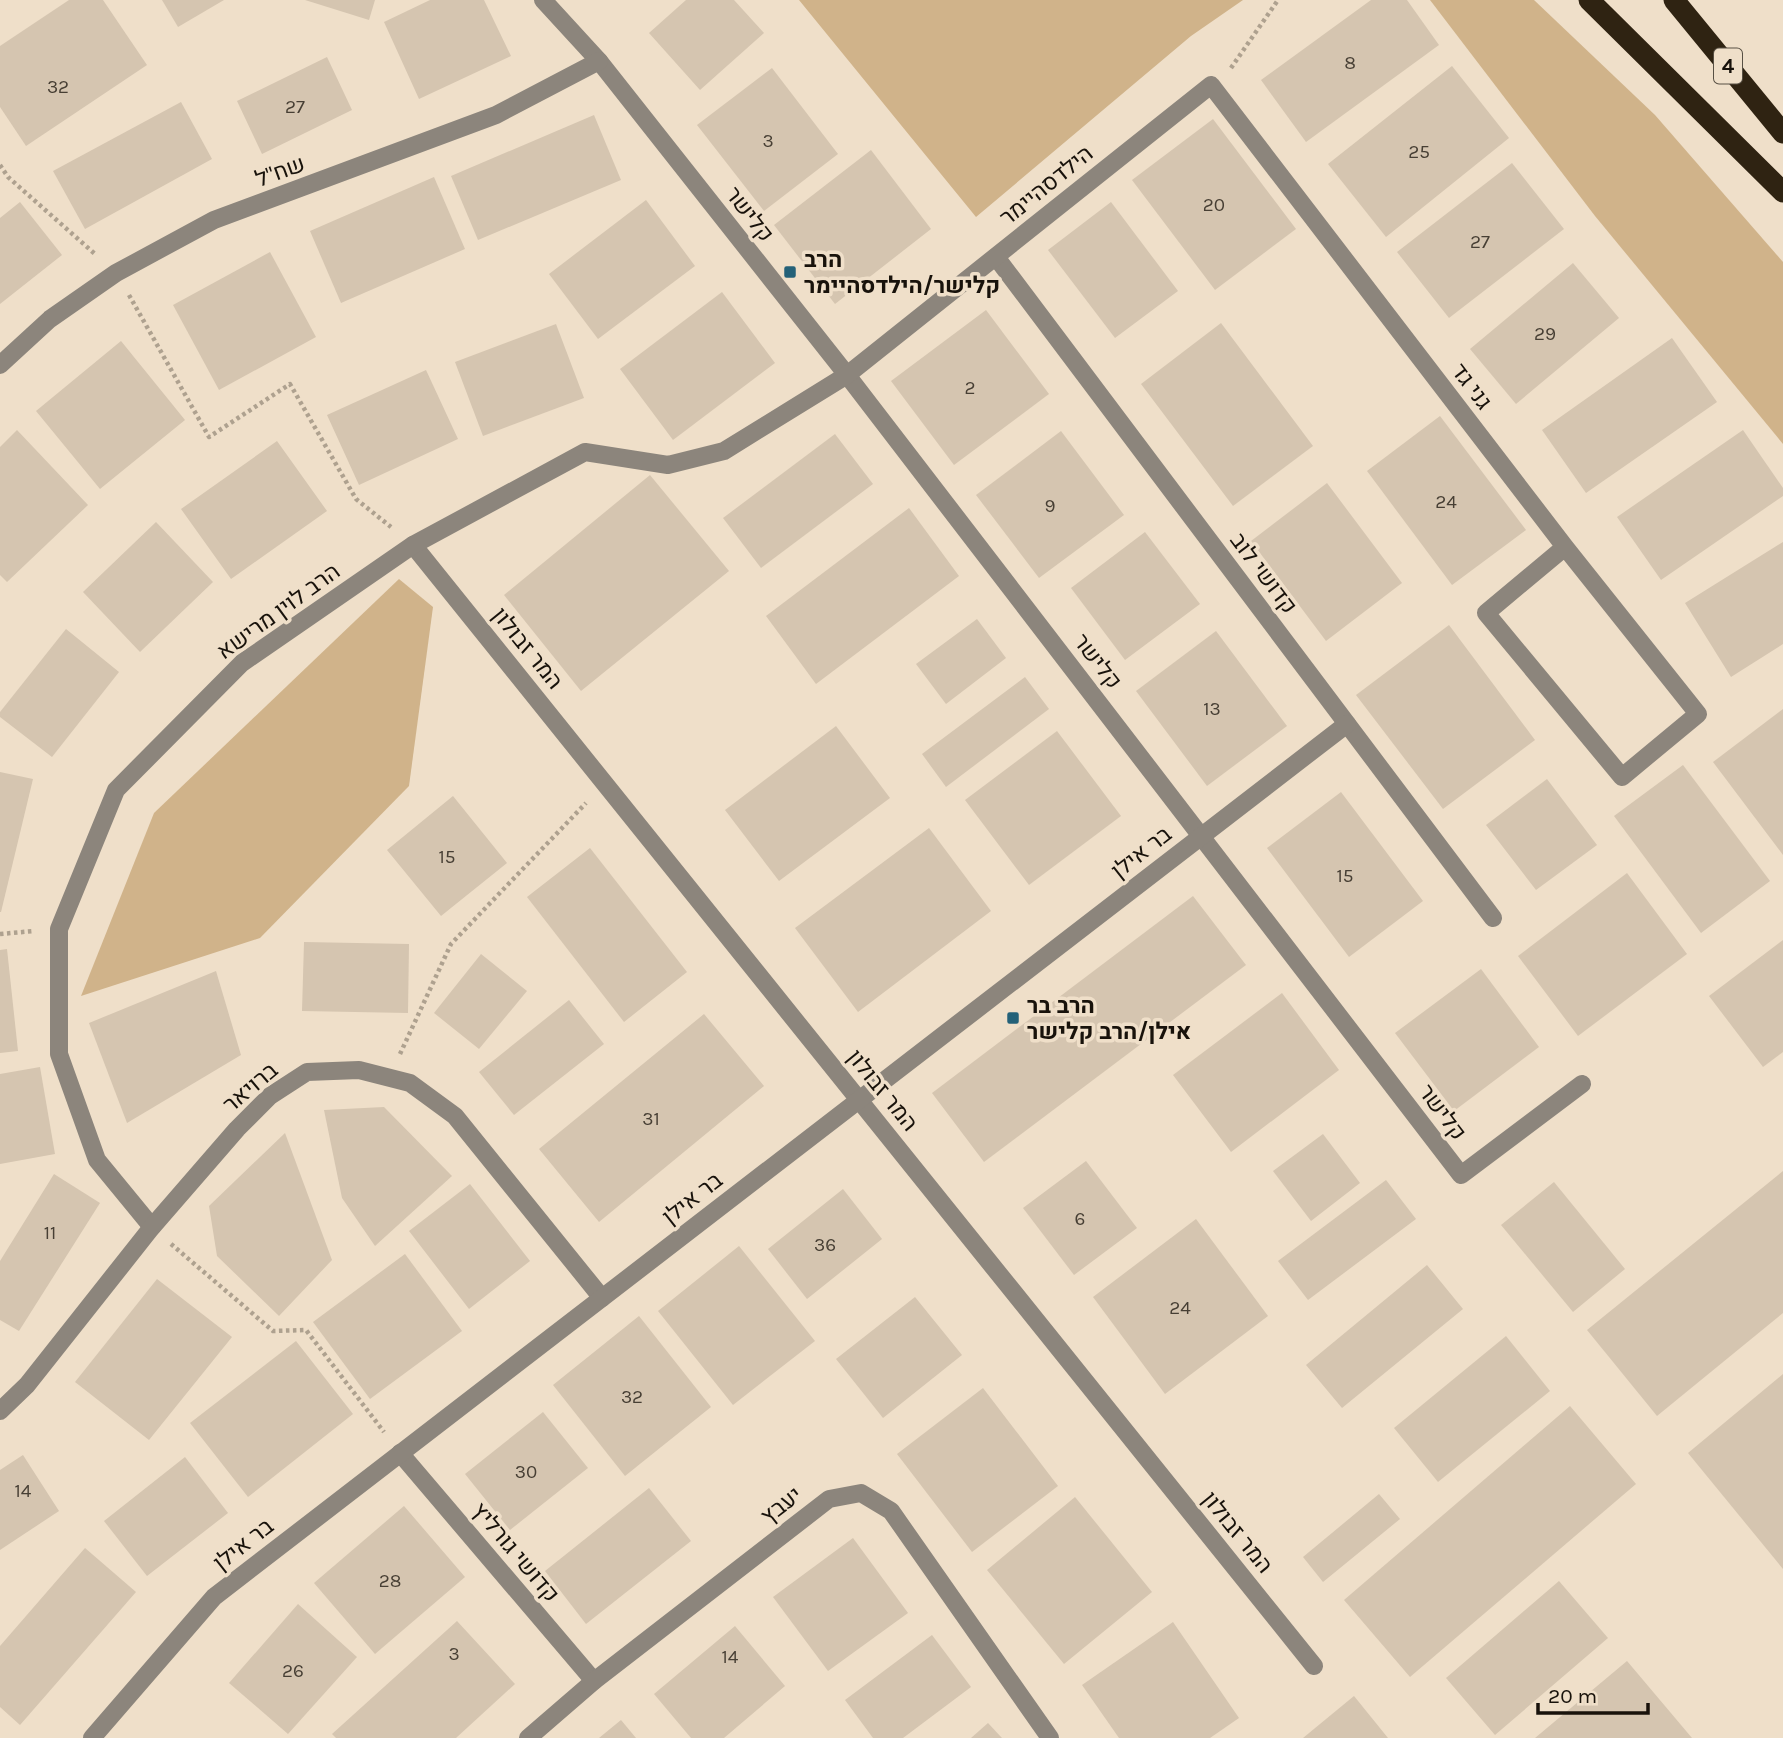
<svg xmlns="http://www.w3.org/2000/svg" width="1783" height="1738" font-family="Karla,Heebo,sans-serif">
	<rect width="100%" height="100%" fill="#efdfc9"/>
	<!-- green -->
	<g fill="#d0b38a">
		<polygon points="799,0 1243,0 1191,36 976,217"/>
		<polygon points="1430,0 1534,0 1655,115 1783,262 1783,444 1595,216"/>
		<polygon points="399,579 433,607 409,786 260,938 81,996 154,813"/>
	</g>
	<!-- building -->
	<g fill="#d5c5b0">
		<polygon points="69,0 103,0 147,65 26,146 0,107 0,46"/>
		<polygon points="162,0 224,0 178,27"/>
		<polygon points="305,0 375,0 369,20"/>
		<polygon points="430,0 484,0 511,56 419,99 384,22"/>
		<polygon points="686,0 734,0 764,33 700,90 649,33"/>
		<polygon points="1371,0 1407,0 1439,45 1306,142 1261,80"/>
		<polygon points="327,57 352,110 262,154 237,101"/>
		<polygon points="1452,66 1509,138 1386,237 1328,164"/>
		<polygon points="772,68 838,154 764,211 697,125"/>
		<polygon points="181,102 212,159 85,229 53,171"/>
		<polygon points="594,115 621,180 478,240 451,176"/>
		<polygon points="1213,119 1296,229 1215,290 1132,180"/>
		<polygon points="871,150 931,229 835,304 774,225"/>
		<polygon points="1512,163 1564,229 1449,318 1397,252"/>
		<polygon points="434,177 465,249 341,303 310,231"/>
		<polygon points="646,200 695,266 598,339 549,274"/>
		<polygon points="20,202 62,255 0,304 0,218"/>
		<polygon points="1111,202 1178,291 1115,338 1048,250"/>
		<polygon points="270,252 316,337 219,390 173,305"/>
		<polygon points="1573,263 1619,318 1516,404 1470,349"/>
		<polygon points="722,292 775,363 673,440 620,369"/>
		<polygon points="986,310 1049,394 954,465 891,381"/>
		<polygon points="1221,323 1313,446 1233,506 1141,384"/>
		<polygon points="556,324 584,398 483,436 455,362"/>
		<polygon points="1672,338 1717,402 1586,493 1542,430"/>
		<polygon points="121,341 185,420 100,489 36,411"/>
		<polygon points="426,370 458,439 359,485 327,415"/>
		<polygon points="1440,416 1526,530 1452,585 1367,471"/>
		<polygon points="17,430 88,505 7,582 0,575 0,447"/>
		<polygon points="1743,430 1783,488 1783,496 1661,580 1617,517"/>
		<polygon points="1061,431 1124,515 1039,578 976,495"/>
		<polygon points="835,434 873,484 761,568 723,518"/>
		<polygon points="277,441 327,511 231,579 181,509"/>
		<polygon points="650,475 729,571 581,691 504,595"/>
		<polygon points="1327,483 1402,583 1326,641 1251,541"/>
		<polygon points="909,508 959,576 816,684 766,616"/>
		<polygon points="156,522 213,582 140,652 83,592"/>
		<polygon points="1145,532 1200,604 1125,660 1071,588"/>
		<polygon points="1783,542 1783,644 1731,677 1685,603"/>
		<polygon points="977,619 1006,658 946,704 916,664"/>
		<polygon points="1449,625 1535,740 1443,809 1356,695"/>
		<polygon points="66,629 119,672 52,757 0,717 0,712"/>
		<polygon points="1216,631 1287,726 1207,786 1136,691"/>
		<polygon points="1025,677 1049,709 946,787 922,754"/>
		<polygon points="1783,709 1783,855 1713,762"/>
		<polygon points="836,726 890,798 779,881 725,810"/>
		<polygon points="1057,731 1121,816 1029,885 965,800"/>
		<polygon points="1683,765 1770,881 1701,933 1614,816"/>
		<polygon points="0,772 33,779 1,912 0,912"/>
		<polygon points="1547,779 1597,845 1536,890 1486,825"/>
		<polygon points="1341,792 1423,901 1349,957 1267,848"/>
		<polygon points="453,796 507,863 441,916 387,850"/>
		<polygon points="929,828 991,911 858,1012 795,928"/>
		<polygon points="590,848 687,972 624,1022 527,897"/>
		<polygon points="1627,873 1687,954 1578,1036 1518,956"/>
		<polygon points="1193,896 1246,965 984,1162 932,1093"/>
		<polygon points="1783,940 1783,1052 1763,1067 1709,996"/>
		<polygon points="304,942 409,944 408,1013 302,1011"/>
		<polygon points="7,949 18,1051 0,1053 0,950"/>
		<polygon points="481,954 527,991 479,1049 434,1013"/>
		<polygon points="1481,969 1539,1047 1454,1111 1395,1033"/>
		<polygon points="216,971 241,1055 127,1123 89,1023"/>
		<polygon points="1282,993 1339,1070 1231,1152 1173,1075"/>
		<polygon points="569,1000 604,1044 514,1115 479,1072"/>
		<polygon points="704,1014 764,1086 599,1222 539,1149"/>
		<polygon points="40,1067 55,1154 0,1164 0,1074"/>
		<polygon points="384,1107 452,1176 375,1246 342,1198 324,1110"/>
		<polygon points="285,1133 332,1260 279,1316 217,1256 209,1206"/>
		<polygon points="1323,1134 1360,1183 1311,1221 1273,1171"/>
		<polygon points="1086,1161 1137,1228 1074,1275 1023,1208"/>
		<polygon points="1783,1171 1783,1313 1657,1416 1587,1330"/>
		<polygon points="54,1174 100,1203 19,1331 0,1320 0,1261"/>
		<polygon points="1386,1180 1416,1219 1308,1300 1278,1261"/>
		<polygon points="1554,1182 1625,1269 1573,1312 1501,1225"/>
		<polygon points="470,1184 530,1261 469,1309 409,1231"/>
		<polygon points="843,1189 882,1239 807,1299 768,1249"/>
		<polygon points="1196,1219 1268,1316 1165,1394 1093,1297"/>
		<polygon points="739,1246 815,1341 733,1405 658,1311"/>
		<polygon points="405,1254 462,1331 370,1399 313,1322"/>
		<polygon points="1427,1265 1463,1309 1342,1408 1306,1365"/>
		<polygon points="157,1279 232,1337 149,1440 75,1382"/>
		<polygon points="915,1297 962,1355 883,1418 836,1359"/>
		<polygon points="639,1316 711,1407 625,1476 553,1385"/>
		<polygon points="1506,1336 1550,1391 1438,1482 1394,1428"/>
		<polygon points="296,1341 353,1414 248,1497 190,1423"/>
		<polygon points="1783,1374 1783,1569 1688,1453"/>
		<polygon points="983,1388 1058,1486 972,1552 897,1454"/>
		<polygon points="1570,1406 1636,1484 1410,1677 1344,1600"/>
		<polygon points="543,1412 588,1468 510,1530 465,1474"/>
		<polygon points="23,1455 59,1511 0,1550 0,1470"/>
		<polygon points="185,1457 228,1513 147,1576 104,1521"/>
		<polygon points="649,1488 691,1541 586,1624 545,1571"/>
		<polygon points="1379,1494 1400,1519 1323,1582 1303,1557"/>
		<polygon points="1075,1497 1152,1592 1064,1664 987,1570"/>
		<polygon points="404,1506 465,1577 375,1654 314,1583"/>
		<polygon points="853,1538 908,1613 828,1671 773,1597"/>
		<polygon points="85,1548 136,1592 20,1725 0,1707 0,1646"/>
		<polygon points="1559,1581 1608,1638 1495,1735 1446,1678"/>
		<polygon points="298,1604 357,1657 288,1734 229,1683"/>
		<polygon points="457,1621 515,1684 456,1738 336,1738 332,1734"/>
		<polygon points="1173,1622 1239,1718 1210,1738 1119,1738 1082,1685"/>
		<polygon points="735,1626 785,1686 724,1738 691,1738 654,1694"/>
		<polygon points="932,1635 971,1687 903,1738 873,1738 845,1700"/>
		<polygon points="1627,1661 1692,1738 1535,1738"/>
		<polygon points="1354,1696 1388,1738 1303,1738"/>
		<polygon points="621,1720 636,1738 599,1738"/>
		<polygon points="988,1723 1002,1738 971,1738"/>
	</g>
	<g fill="none" stroke-linecap="round" stroke-linejoin="round">
		<!-- path -->
		<g stroke="#aea18f" stroke-width="4.5" stroke-dasharray="3.5 3.5" stroke-linecap="butt">
			<polyline points="1231,68 1278,0"/>
			<polyline points="0,165 8,177 95,254"/>
			<polyline points="129,295 209,437 290,384 356,499 391,527"/>
			<polyline points="0,934 34,931"/>
			<polyline points="400,1054 451,944 586,803"/>
			<polyline points="171,1244 273,1331 306,1330 384,1432"/>
		</g>
		<!-- minor -->
		<g stroke="#8c857c" stroke-width="18">
			<polyline points="543,0 599,61 847,375 1461,1175 1582,1084"/>
			<polyline points="996,257 1493,918"/>
			<polyline points="0,365 50,319 116,273 214,220 496,115 599,61"/>
			<polyline points="413,545 1314,1666"/>
			<polyline points="152,1227 97,1160 59,1054 59,929 116,790 242,663 413,545 585,452 668,465 724,451 847,375 1211,85 1565,547 1698,714 1622,777 1486,613 1565,547"/>
			<polyline points="0,1411 27,1385 152,1227 237,1129 270,1096 307,1072 359,1070 410,1083 455,1116 602,1298"/>
			<polyline points="400,1453 594,1681"/>
			<polyline points="92,1738 214,1597 1347,724"/>
			<polyline points="528,1738 594,1681 829,1499 861,1493 891,1511 1050,1738"/>
		</g>
		<!-- highway -->
		<g stroke="#2f2312" stroke-width="21">
			<polyline points="1589,0 1783,192"/>
			<polyline points="1674,0 1783,133"/>
		</g>
	</g>
	<!-- markers -->
	<g fill="#246178" stroke="#efdfc9" stroke-width="2.5">
		<rect x="783" y="265" width="14" height="14" rx="3.5"/>
		<rect x="1006" y="1011" width="14" height="14" rx="3.5"/>
	</g>
	<g text-anchor="middle" stroke-width="7" stroke-linejoin="round" paint-order="stroke">
		<!-- number labels -->
		<g font-size="19" fill="#473f34">
			<text x="1350" y="69">8</text>
			<text x="58" y="93">32</text>
			<text x="295" y="113">27</text>
			<text x="768" y="147">3</text>
			<text x="1419" y="158">25</text>
			<text x="1214" y="211">20</text>
			<text x="1480" y="248">27</text>
			<text x="1545" y="340">29</text>
			<text x="970" y="394">2</text>
			<text x="1446" y="508">24</text>
			<text x="1050" y="512">9</text>
			<text x="1212" y="715">13</text>
			<text x="447" y="863">15</text>
			<text x="1345" y="882">15</text>
			<text x="651" y="1125">31</text>
			<text x="1080" y="1225">6</text>
			<text x="50" y="1239">11</text>
			<text x="825" y="1251">36</text>
			<text x="1180" y="1314">24</text>
			<text x="632" y="1403">32</text>
			<text x="526" y="1478">30</text>
			<text x="23" y="1497">14</text>
			<text x="390" y="1587">28</text>
			<text x="454" y="1660">3</text>
			<text x="730" y="1663">14</text>
			<text x="293" y="1677">26</text>
		</g>
		<!-- shield labels -->
		<rect fill="#efdfc9" stroke="#585044" stroke-width="2" x="1714" y="48.5" width="28" height="35" rx="5"/>
		<g font-size="21" font-weight="bold" fill="#18120b">
			<text x="1728" y="73">4</text>
		</g>
		<!-- street labels -->
		<g font-size="23" fill="#18120b" stroke="#efdfc9">
			<text transform="translate(280 171) rotate(-20)" y="8">שח"ל</text>
			<text transform="translate(1046 185) rotate(-39)" y="8">הילדסהיימר</text>
			<text transform="translate(750 214) rotate(52)" y="8">קלישר</text>
			<text transform="translate(1472 386) rotate(53)" y="8">גני גד</text>
			<text transform="translate(1264 573) rotate(53)" y="8">קדושי לוב</text>
			<text transform="translate(278 611) rotate(-36)" y="8">הרב לוין מרישא</text>
			<text transform="translate(528 648) rotate(51)" y="8">המר זבולון</text>
			<text transform="translate(1098 661) rotate(52)" y="8">קלישר</text>
			<text transform="translate(1141 852) rotate(-38)" y="8">בר אילן</text>
			<text transform="translate(250 1087) rotate(-40)" y="8">ברויאר</text>
			<text transform="translate(883 1090) rotate(51)" y="8">המר זבולון</text>
			<text transform="translate(1443 1112) rotate(53)" y="8">קלישר</text>
			<text transform="translate(692 1198) rotate(-38)" y="8">בר אילן</text>
			<text transform="translate(781 1505) rotate(-38)" y="8">יעבץ</text>
			<text transform="translate(1238 1532) rotate(51)" y="8">המר זבולון</text>
			<text transform="translate(243 1544) rotate(-38)" y="8">בר אילן</text>
			<text transform="translate(516 1552) rotate(50)" y="8">קדושי גורליץ</text>
		</g>
		<!-- poi labels -->
		<g font-size="23" font-weight="bold" fill="#18120b" stroke="#efdfc9" text-anchor="start">
			<text x="804" y="267">הרב<tspan x="804" dy="26">קלישר/הילדסהיימר</tspan></text>
			<text x="1027" y="1013">הרב בר<tspan x="1027" dy="26">אילן/הרב קלישר</tspan></text>
		</g>
	</g>
	<!-- scale -->
	<path d="M1538 1703v10h110v-10" fill="none" stroke="#18120b" stroke-width="3.5"/>
	<text x="1548" y="1703" font-size="21" fill="#18120b" stroke="#efdfc9" stroke-width="5" paint-order="stroke">20 m</text>
</svg>
